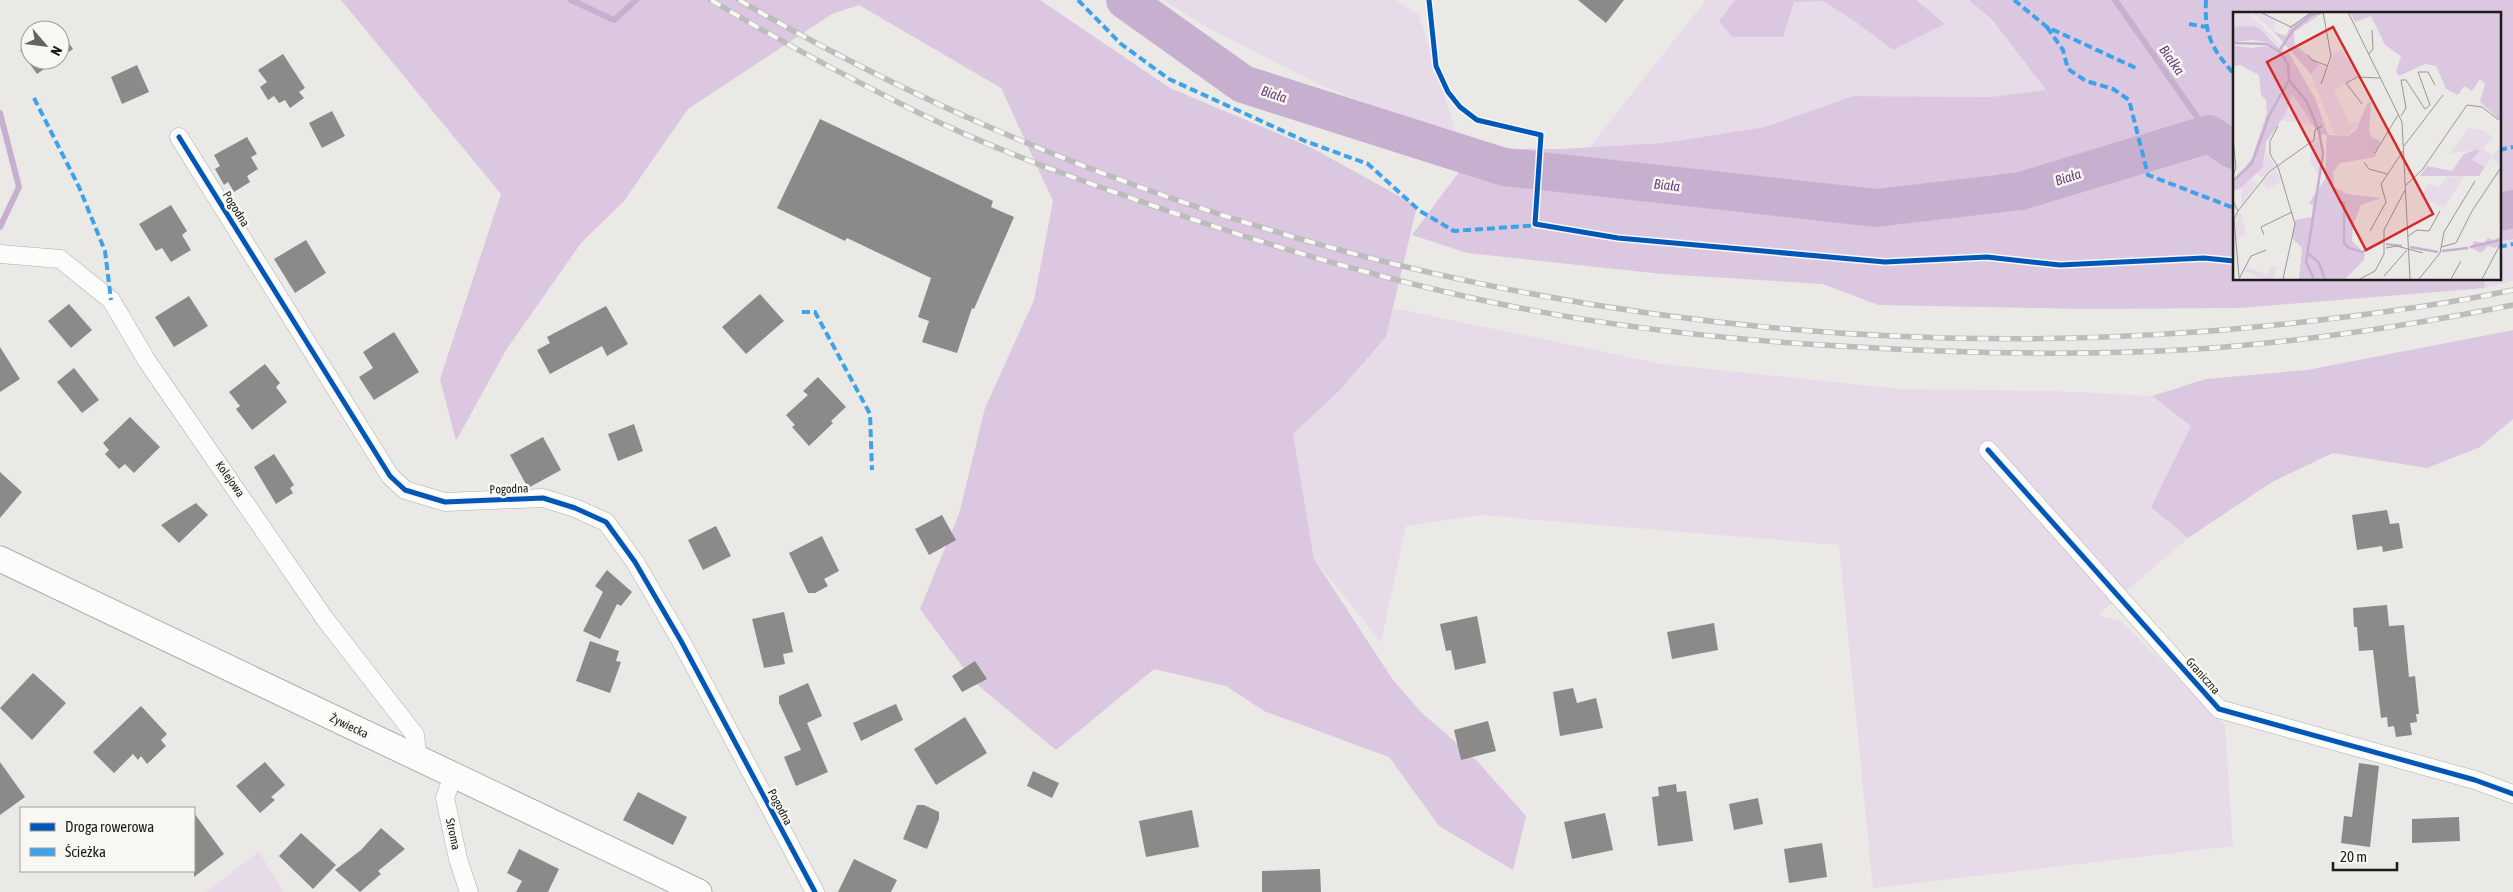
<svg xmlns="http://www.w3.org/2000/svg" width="2513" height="892" font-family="'Asap Condensed',sans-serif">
	<rect width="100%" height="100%" fill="#eae9e6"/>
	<!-- green -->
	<g fill="#e7dbea">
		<polygon points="1163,0 1396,0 1419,15 1458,138 1322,86 1204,26"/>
		<polygon points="1706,0 1969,0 1991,20 2046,90 1990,97 1853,96 1765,127 1663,143 1589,148"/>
		<polygon points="2513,239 2513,281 2485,288 2484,279 2499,279 2499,242"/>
		<polygon points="1393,308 1662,364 1900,389 2054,391 2152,396 2191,426 2151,507 2188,538 2098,615 2121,621 2225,725 2233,846 1873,888 1839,545 1480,515 1406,526 1381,642 1314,559 1293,434 1340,390 1386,338"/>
		<polygon points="259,852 284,892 206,892 258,852"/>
	</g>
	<!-- forest -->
	<g fill="#dbc8e0">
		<polygon points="341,0 1040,0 1170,88 1312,148 1417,206 1386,337 1340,390 1293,434 1314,559 1393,680 1421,712 1478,762 1526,816 1513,870 1439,826 1389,757 1264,711 1226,686 1154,669 1056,750 973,681 920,609 959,514 985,408 1034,300 1053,201 1001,88 859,5 832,14 688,109 624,201 581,243 506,350 456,441 440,379 501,194"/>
		<polygon points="1735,0 1916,0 1945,24 1893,50 1856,22 1823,1 1794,2 1783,37 1732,37 1719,21"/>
		<polygon points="1969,0 2513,0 2513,192 2499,195 2499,14 2234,14 2234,279 2484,279 2485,288 2239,308 2087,309 1878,305 1823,284 1662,274 1467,253 1412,235 1476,149 1560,149 1663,143 1765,127 1853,96 1990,97 2046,90 1992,20"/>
		<polygon points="2513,220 2513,239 2499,242 2499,222"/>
		<polygon points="2513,330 2513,419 2480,447 2427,468 2333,453 2272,482 2188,538 2151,507 2191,426 2152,396 2206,379 2307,370"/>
	</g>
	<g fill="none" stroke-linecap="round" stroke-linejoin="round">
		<!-- stream -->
		<g stroke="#c7b0cf" stroke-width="6">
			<polyline points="571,0 614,20 636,0"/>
			<polyline points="2115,0 2209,134"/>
			<polyline points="0,113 19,187 0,227"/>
		</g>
		<!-- river -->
		<g stroke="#c7b0cf" stroke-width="38">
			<polyline points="1125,0 1243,84 1504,167 1876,208 2021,191 2209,134 2234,150"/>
			<polyline points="2499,212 2513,209"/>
		</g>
	</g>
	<!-- building -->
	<g fill="#8b8a88">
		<polygon points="1578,0 1624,0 1606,23"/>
		<polygon points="60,30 73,49 60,58"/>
		<polygon points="30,43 30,60 57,60 37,74 20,50"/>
		<polygon points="283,54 305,88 299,92 304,98 290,108 285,100 279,103 274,96 268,100 260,87 267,82 258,70"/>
		<polygon points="137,65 149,92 122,104 111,77"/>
		<polygon points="332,111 345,136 322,148 309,123"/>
		<polygon points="820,119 993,201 991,207 1014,217 974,309 972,308 957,353 922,342 929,321 918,317 931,278 847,238 845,241 777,208"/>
		<polygon points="247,137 257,154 251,157 258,169 247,176 250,182 234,192 228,182 224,185 215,169 220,166 214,155"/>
		<polygon points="171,205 187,231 182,235 191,250 171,262 162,248 156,251 139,224"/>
		<polygon points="306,240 326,273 295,293 274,259"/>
		<polygon points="760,294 784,321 746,354 722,327"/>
		<polygon points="189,296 208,326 174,347 155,317"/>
		<polygon points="69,304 92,330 71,348 48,321"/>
		<polygon points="606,306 628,344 607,356 602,346 550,374 537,350 550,343 547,337"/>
		<polygon points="394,332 419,372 374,400 359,377 373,368 363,352"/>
		<polygon points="0,347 20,379 0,392"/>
		<polygon points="265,364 280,383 276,387 287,402 252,430 236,409 240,406 229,392"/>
		<polygon points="74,368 99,400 82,413 57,382"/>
		<polygon points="818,377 846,407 831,421 833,423 809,446 792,427 795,425 786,415 808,395 803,391"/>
		<polygon points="130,417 160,447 134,473 125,464 119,469 105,454 109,450 103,443"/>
		<polygon points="634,424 643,451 618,461 608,434"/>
		<polygon points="543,437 561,470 528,488 510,455"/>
		<polygon points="274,454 294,485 290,488 293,493 276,504 254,467"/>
		<polygon points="0,472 22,492 0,518"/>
		<polygon points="196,503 208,515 179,543 161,525"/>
		<polygon points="2387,510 2390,524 2399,523 2403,548 2383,552 2382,546 2357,550 2352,515"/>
		<polygon points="942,515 956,540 929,555 915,529"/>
		<polygon points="716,526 731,556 703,570 688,540"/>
		<polygon points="822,536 839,571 824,579 828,586 815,593 808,593 789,553"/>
		<polygon points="607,570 632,592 621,606 617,604 600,639 583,631 603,592 595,586"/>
		<polygon points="2387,605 2389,626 2404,625 2409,677 2415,676 2419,714 2416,714 2417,722 2410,723 2412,735 2396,737 2394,726 2388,727 2387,717 2381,718 2373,650 2359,651 2357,627 2354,627 2353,608"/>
		<polygon points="784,612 793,652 783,654 785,664 764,668 752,619"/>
		<polygon points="1477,616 1486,663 1455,670 1451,650 1446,651 1440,624"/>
		<polygon points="1714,623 1718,650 1672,659 1667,632"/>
		<polygon points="590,641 619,651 616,661 621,662 610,693 576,681"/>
		<polygon points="975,661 987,679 962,692 952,676"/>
		<polygon points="33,673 66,703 32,740 0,708"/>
		<polygon points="808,683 822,716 807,723 828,772 796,786 784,757 801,750 779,703 779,696"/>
		<polygon points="1573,688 1577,703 1596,698 1603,728 1560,736 1553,692"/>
		<polygon points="896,704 903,720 861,741 853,723"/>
		<polygon points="141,706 167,734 161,740 166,746 147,764 141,756 138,760 133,754 114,773 93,752"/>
		<polygon points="965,717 987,753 936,785 914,749"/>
		<polygon points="1488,721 1496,751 1461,760 1454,730"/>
		<polygon points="0,762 25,797 0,815"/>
		<polygon points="265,762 285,785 271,797 275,800 260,813 236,786"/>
		<polygon points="2359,763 2379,766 2370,847 2341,843 2344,816 2352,817"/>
		<polygon points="1033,771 1059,783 1052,798 1027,786"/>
		<polygon points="1676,784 1677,792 1686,791 1693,841 1658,846 1652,797 1659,796 1658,787"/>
		<polygon points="638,792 687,817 673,845 623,820"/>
		<polygon points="1758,798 1763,824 1734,830 1729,804"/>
		<polygon points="917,805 924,805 939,812 939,819 927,849 903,839"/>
		<polygon points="1192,810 1199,847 1146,857 1139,821"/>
		<polygon points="194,813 224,854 194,877"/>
		<polygon points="1605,813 1613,850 1572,859 1564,822"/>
		<polygon points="2459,817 2460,841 2412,843 2412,819"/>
		<polygon points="381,828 405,849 378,871 381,874 360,892 335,870 361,850"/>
		<polygon points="301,833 336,865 313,889 279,856"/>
		<polygon points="1822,843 1827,877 1789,883 1784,849"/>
		<polygon points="519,849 559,869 548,892 516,892 522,881 507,873"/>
		<polygon points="854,859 897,880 891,892 838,892"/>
		<polygon points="1320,869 1321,892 1262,892 1262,871"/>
	</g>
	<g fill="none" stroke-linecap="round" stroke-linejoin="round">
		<defs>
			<g id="minor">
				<polyline points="179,137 390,476 405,490 445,502 543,498 575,508 606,522 635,562 681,641 815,892"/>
				<polyline points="0,254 60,259 111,300 147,361 325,619 415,735 418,759"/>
				<polyline points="1988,450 2219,709 2475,780 2513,794"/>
				<polyline points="453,776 445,798 458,859 469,892"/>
			</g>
			<polyline id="secondary" points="0,559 699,892"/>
		</defs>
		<!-- minor casing -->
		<use href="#minor" stroke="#afaeac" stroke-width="19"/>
		<!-- secondary casing -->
		<use href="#secondary" stroke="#afaeac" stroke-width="27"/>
		<!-- minor -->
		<use href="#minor" stroke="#fcfcfb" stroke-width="18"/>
		<!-- secondary -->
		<use href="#secondary" stroke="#fcfcfb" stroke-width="25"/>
		<defs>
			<g id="rail">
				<path d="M711 0C778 40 847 77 917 112 999 152 1085 182 1171 212 1265 244 1362 273 1459 295 1584 324 1713 339 1840 346 1968 354 2097 357 2225 347 2322 339 2418 324 2513 305"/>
				<path d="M739 0C1207 273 1765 384 2303 322 2374 314 2444 305 2513 290"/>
			</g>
		</defs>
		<!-- rail casing -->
		<use href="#rail" stroke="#bcbcbc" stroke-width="5.5"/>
		<!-- rail -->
		<use href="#rail" stroke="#f8f7f2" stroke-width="4" stroke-dasharray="11" stroke-linecap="butt"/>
		<!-- quiet -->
		<g stroke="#3da2ea" stroke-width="4" stroke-dasharray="8 4" stroke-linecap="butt">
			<polyline points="1078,0 1121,44 1169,79 1305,141 1368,164 1420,211 1454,231 1540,225"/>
			<polyline points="2014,0 2047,27 2136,68"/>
			<path d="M2206 0C2204 35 2212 49 2234 74"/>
			<polyline points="2189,24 2206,27"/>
			<polyline points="2047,27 2063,50 2068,69 2086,81 2113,89 2129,100 2148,175 2234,208"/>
			<polyline points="34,98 79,187 105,251 111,300"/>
			<polyline points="2499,150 2513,147"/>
			<polyline points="2499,247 2513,244"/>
			<polyline points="802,312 815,312 870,414 872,470"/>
		</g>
		<defs>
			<g id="cycleway">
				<polyline points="1429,0 1436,66 1448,92 1460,107 1477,120 1541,135 1535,224 1618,238 1885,262 1987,257 2060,265 2204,258 2234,261"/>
				<polyline points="179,137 390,476 405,490 445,502 543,498 575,508 606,522 635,562 681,641 815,892"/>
				<polyline points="1988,450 2219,709 2475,780 2513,794"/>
			</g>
		</defs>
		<!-- cycleway casing -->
		<use href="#cycleway" stroke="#f8f7f2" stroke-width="8"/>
		<!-- cycleway -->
		<use href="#cycleway" stroke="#0057b8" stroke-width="5"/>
	</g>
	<g text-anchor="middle" stroke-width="5" stroke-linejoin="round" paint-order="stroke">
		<!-- street labels -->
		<g font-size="12" fill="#1c1c1a" stroke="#f8f7f2">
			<text transform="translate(236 209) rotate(58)" y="4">Pogodna</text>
			<text transform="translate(230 479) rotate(55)" y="4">Kolejowa</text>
			<text transform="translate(509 489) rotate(-2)" y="4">Pogodna</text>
			<text transform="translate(2203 676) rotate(48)" y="4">Graniczna</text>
			<text transform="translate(349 726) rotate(26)" y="4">Żywiecka</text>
			<text transform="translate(780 807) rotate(62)" y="4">Pogodna</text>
			<text transform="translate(453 834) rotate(78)" y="4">Stroma</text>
		</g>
		<!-- water labels -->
		<g font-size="14" font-style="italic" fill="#693e79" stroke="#f8f7f2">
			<text transform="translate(2172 60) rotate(55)" y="5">Białka</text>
			<text transform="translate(1274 94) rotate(18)" y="5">Biała</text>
			<text transform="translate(2068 177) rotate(-17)" y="5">Biała</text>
			<text transform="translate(1667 185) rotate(6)" y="5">Biała</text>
		</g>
	</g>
	<!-- overview -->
	<g transform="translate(2233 12)">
		<rect width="268" height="268" fill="#eae9e6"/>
		<path d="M7 0H15L56 41 53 43 39 27 18 14 0 15V1ZM19 0H27L44 9 40 19ZM108 38 125 63 101 79 117 112 127 109 114 124 101 122 78 62V57H86L87 53 96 57 99 43ZM59 82 67 96 81 113 48 108ZM236 116 250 118 260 125 250 136 259 144 267 135V166L262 163 267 153 258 146 252 155 239 148 246 139 244 137 216 142ZM86 124 88 147 86 163 77 151 78 131ZM33 142 43 155 29 166 23 161 30 155ZM43 157 48 170 34 177 28 170ZM231 164 211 196 187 185 195 171 207 175 213 165ZM18 165 24 173 8 193V177ZM7 199 13 221 3 228 2 206ZM39 253 45 256 40 267H29L12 259 14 255 35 263Z" fill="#e7dbea"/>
		<path d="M91 0 61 20 62 33 87 53 78 62 40 19 53 24 57 15 76 2ZM117 0H267V108L247 90 252 72 247 67 239 79 231 74 225 83 213 77 203 54 192 52 166 64 163 59 168 44 152 33 138 4 122 10ZM18 14 26 16 53 43 56 41 82 86 95 123 115 124 123 118 134 92 138 90 136 119 138 125 147 129 142 145 107 151 100 160 101 175 114 182 148 186 128 193 120 213 119 229 132 242 131 248 112 267H66L69 236 59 226 62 208 79 205 80 194 76 191 92 167 94 123 86 122 59 82 52 103 33 130 30 155 8 176 0 179V172L19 146 34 101 33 88 28 83 26 63 7 53 0 54V33L18 36 32 34 52 44 32 30 19 28 0 30V15ZM244 137 246 139 239 148 252 155 246 164H187L194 154 219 159 231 142ZM267 225V234L262 236 255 234 248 241 238 236 241 229 251 231 255 226 261 228Z" fill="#dbc8e0"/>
		<path fill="none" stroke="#c7b0cf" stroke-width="2.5" d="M0 31 33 32 48 41 55 52 56 68 74 90 86 119 90 142 73 250 81 267M46 39 60 18 78 3 89 0M0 169 19 151 36 104 56 68M105 189 111 191V231L116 236 129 240 151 229M153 232 169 234M177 235 205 240M237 235 268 228M209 239 235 236M76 242 86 251 92 267"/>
		<path fill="none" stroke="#989794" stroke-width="1" d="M27 0 58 15 79 0M115 0 169 110 177 267M136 42 140 37 139 18M75 43 79 48 95 54M88 72 98 44 90 0M129 92 113 71 125 65 147 66M168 104 173 96 168 68H173L192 97 197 93 185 60H195L202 73M45 114 37 129V142L45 155 62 212 50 267M0 126 3 156 0 163M171 134 210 83M142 141 165 103M131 150 136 157 154 162M173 173 189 158 234 93 249 95 266 108M0 189 5 199 36 160 81 128 82 118 89 114M5 199 1 207 6 265M137 219 153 190 148 172 170 139M31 223 28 215 59 200M175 224 184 218 196 219 207 199M208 235 223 231 239 199 267 157M153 236 164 234 190 241M151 264 174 238M6 267 18 244 33 238M127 267 142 259 151 242V218L172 178M186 267 207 241 211 220 242 169M218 267 228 249M249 267 268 231"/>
		<path fill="#d62828" fill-opacity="0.15" stroke="#d62828" stroke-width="2.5" d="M100 15 200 202 133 238 34 50Z"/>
		<rect width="268" height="268" fill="none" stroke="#1c1c1a" stroke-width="2.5"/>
	</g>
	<!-- legend -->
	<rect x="20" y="807" width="175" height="65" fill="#f8f7f2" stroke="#a09f9c"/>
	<rect x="30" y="823" width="25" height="8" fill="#0057b8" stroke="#a09f9c"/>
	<text x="65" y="832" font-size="15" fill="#1c1c1a">Droga rowerowa</text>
	<rect x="30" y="848" width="25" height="8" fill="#3da2ea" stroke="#a09f9c"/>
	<text x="65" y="857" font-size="15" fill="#1c1c1a">Ścieżka</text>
	<!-- north arrow -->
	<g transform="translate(45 45) rotate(118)"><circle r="24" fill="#f8f7f2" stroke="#a09f9c"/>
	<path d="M0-4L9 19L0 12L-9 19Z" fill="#646461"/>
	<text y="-8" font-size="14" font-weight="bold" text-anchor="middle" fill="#1c1c1a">N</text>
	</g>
	<!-- scale -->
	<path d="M2333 862v8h64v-8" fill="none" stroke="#1c1c1a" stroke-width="2.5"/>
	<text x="2340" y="862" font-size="15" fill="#1c1c1a" stroke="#f8f7f2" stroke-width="4" paint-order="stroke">20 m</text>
</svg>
